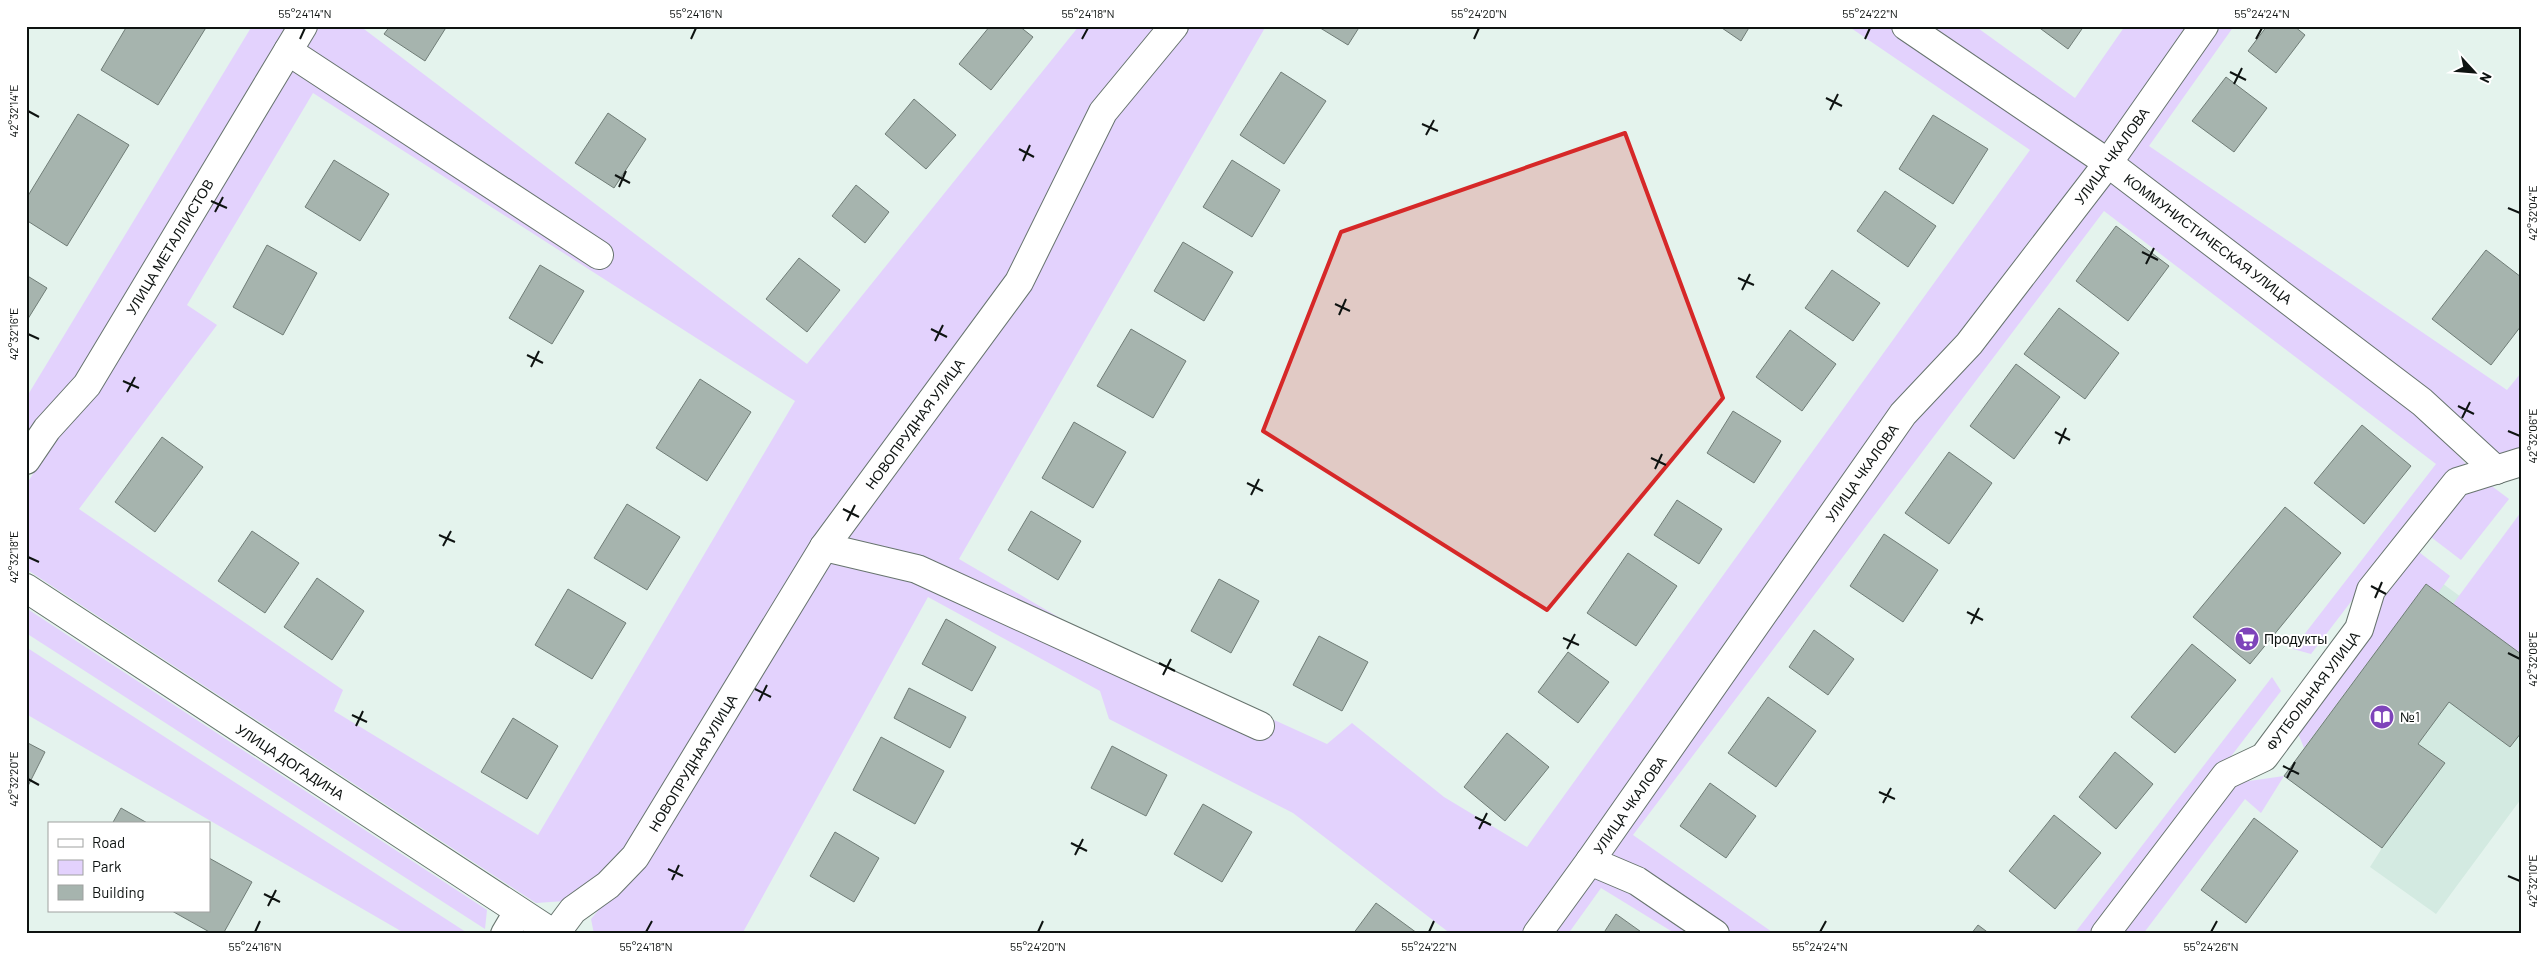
<svg xmlns="http://www.w3.org/2000/svg" width="2547" height="960" font-family="Barlow,sans-serif">
	<rect width="100%" height="100%" fill="#e4f3ed"/>
	<!-- built -->
	<polygon fill="#d3eae1" points="2431,575 2521,641 2521,799 2436,914 2370,867 2382,848 2284,776"/>
	<!-- green -->
	<g fill="#e3d2fd" fill-rule="evenodd">
		<polygon points="252,26 290,26 78,380 26,442 26,398"/>
		<path d="M316 26H360L807 364 1079 26H1161L1012 277 628 853 565 901 536 903 26 569V485ZM313 93 795 401 538 835 334 711 343 690 79 509 217 325 187 305Z"/>
		<polygon points="1188,26 1266,26 959,559 1101,642 839,544 913,452 1027,284 1110,118"/>
		<polygon points="1848,26 1893,26 2096,163 1526,934 1451,934 1293,813 1109,719 1100,691 928,597 742,934 594,934 591,919 611,895 829,558 916,576 1261,738 1272,719 1327,744 1352,723 1444,797 1527,847 2030,150"/>
		<polygon points="1923,26 1975,26 2075,98 2125,26 2192,26 2104,150"/>
		<polygon points="2216,26 2234,26 2149,146 2507,390 2521,373 2521,449 2493,455 2124,161"/>
		<polygon points="2113,180 2419,413 2466,464 2447,476 2311,654 2293,649 2436,464 2104,211 1633,835 1775,934 1733,934 1642,872 1605,855 1914,419 1982,347"/>
		<polygon points="2489,484 2509,499 2461,560 2427,534 2462,492"/>
		<polygon points="2521,512 2521,654 2453,604"/>
		<polygon points="2415,549 2450,576 2438,593 2426,584 2304,748 2298,733 2371,636 2381,591"/>
		<polygon points="26,608 487,910 485,929 26,633"/>
		<polygon points="26,647 469,934 406,934 26,714"/>
		<polygon points="2272,677 2281,691 2095,934 2074,934"/>
		<polygon points="2284,776 2261,813 2245,799 2143,934 2121,934 2235,783"/>
		<polygon points="1594,870 1703,934 1676,934 1601,888 1568,934 1547,934"/>
	</g>
	<!-- building -->
	<g fill="#a6b4ae" stroke="#707d77">
		<polygon points="127,26 207,26 158,105 101,70"/>
		<polygon points="390,26 447,26 425,61 384,34"/>
		<polygon points="990,26 1019,26 1033,37 991,90 959,64"/>
		<polygon points="1317,26 1360,26 1348,45"/>
		<polygon points="1719,26 1750,26 1741,41"/>
		<polygon points="2037,26 2084,26 2068,49"/>
		<polygon points="2267,26 2294,26 2305,35 2276,73 2248,51"/>
		<polygon points="1281,72 1326,101 1284,164 1240,135"/>
		<polygon points="2226,77 2267,108 2234,152 2192,121"/>
		<polygon points="914,99 956,135 926,169 885,134"/>
		<polygon points="608,113 646,139 614,188 575,163"/>
		<polygon points="78,114 129,145 67,246 26,220 26,199"/>
		<polygon points="1933,115 1988,149 1953,204 1899,169"/>
		<polygon points="334,160 389,194 360,241 305,207"/>
		<polygon points="1232,160 1280,190 1252,237 1203,207"/>
		<polygon points="856,185 889,212 865,243 832,216"/>
		<polygon points="1885,191 1936,226 1908,267 1857,231"/>
		<polygon points="2116,226 2169,266 2128,321 2076,281"/>
		<polygon points="1183,242 1233,272 1204,321 1154,291"/>
		<polygon points="267,245 317,273 283,335 233,307"/>
		<polygon points="2486,250 2521,277 2521,326 2491,365 2432,319"/>
		<polygon points="799,258 840,290 807,332 766,299"/>
		<polygon points="540,265 584,291 552,344 509,318"/>
		<polygon points="1832,270 1880,303 1853,341 1805,308"/>
		<polygon points="26,275 47,288 26,322"/>
		<polygon points="2059,308 2119,353 2085,399 2024,354"/>
		<polygon points="1131,329 1186,361 1153,418 1097,386"/>
		<polygon points="1790,330 1836,364 1802,411 1756,377"/>
		<polygon points="2016,364 2060,397 2014,459 1970,426"/>
		<polygon points="700,379 751,412 707,481 656,448"/>
		<polygon points="1733,411 1781,441 1754,483 1707,453"/>
		<polygon points="1074,422 1126,452 1093,508 1042,478"/>
		<polygon points="2362,425 2411,466 2364,524 2314,483"/>
		<polygon points="162,437 203,467 155,532 115,502"/>
		<polygon points="1949,452 1992,483 1949,544 1905,513"/>
		<polygon points="1677,500 1722,529 1699,564 1654,535"/>
		<polygon points="627,504 680,537 647,590 594,558"/>
		<polygon points="2285,507 2341,553 2250,664 2193,617"/>
		<polygon points="1031,511 1081,541 1058,580 1008,550"/>
		<polygon points="252,531 299,563 265,613 218,581"/>
		<polygon points="1884,534 1938,570 1903,622 1850,586"/>
		<polygon points="1628,553 1677,586 1636,646 1587,613"/>
		<polygon points="317,578 364,611 332,660 284,627"/>
		<polygon points="1219,579 1259,601 1231,653 1191,631"/>
		<polygon points="2426,584 2521,654 2521,733 2510,747 2449,702 2418,744 2445,763 2382,848 2284,776"/>
		<polygon points="568,589 626,623 592,679 535,645"/>
		<polygon points="946,619 996,647 972,691 922,664"/>
		<polygon points="1814,630 1854,659 1828,695 1789,667"/>
		<polygon points="1319,636 1368,662 1342,711 1293,685"/>
		<polygon points="2192,644 2236,680 2175,753 2131,717"/>
		<polygon points="1568,652 1609,682 1578,723 1538,692"/>
		<polygon points="909,688 966,717 950,748 894,718"/>
		<polygon points="1768,697 1816,731 1776,787 1728,753"/>
		<polygon points="513,718 558,746 527,799 481,772"/>
		<polygon points="1507,733 1549,767 1505,821 1464,787"/>
		<polygon points="881,737 944,771 915,824 853,790"/>
		<polygon points="26,742 45,752 26,790"/>
		<polygon points="1112,746 1167,775 1146,816 1091,788"/>
		<polygon points="2115,752 2153,784 2116,829 2079,797"/>
		<polygon points="1710,783 1756,816 1726,858 1680,826"/>
		<polygon points="1203,804 1252,832 1222,882 1174,854"/>
		<polygon points="121,808 149,824 112,824"/>
		<polygon points="2054,815 2101,853 2055,909 2009,871"/>
		<polygon points="2254,818 2298,851 2246,923 2201,890"/>
		<polygon points="835,832 879,858 854,902 810,876"/>
		<polygon points="209,858 252,882 223,934 213,934 172,911 209,911"/>
		<polygon points="1376,903 1417,933 1416,934 1353,934"/>
		<polygon points="1616,914 1644,934 1603,934"/>
		<polygon points="1978,925 1990,934 1971,934"/>
	</g>
	<g fill="none" stroke-linecap="round" stroke-linejoin="round">
		<defs>
			<g id="minor">
				<polyline points="1906,26 2108,163 2422,402 2496,470"/>
				<polyline points="288,51 599,255"/>
				<polyline points="26,460 47,429 87,385 303,26"/>
				<polyline points="824,547 917,569 1260,726"/>
				<polyline points="26,588 554,934"/>
				<polyline points="1590,861 1637,881 1715,934"/>
				<polyline points="505,934 518,912"/>
				<polyline points="555,934 573,910 608,885 635,857 824,547 1019,282 1103,112 1174,26"/>
				<polyline points="1537,934 1590,861 1903,414 1969,344 2108,163 2204,26"/>
				<polyline points="2105,934 2226,775 2264,757 2359,629 2371,590 2457,482 2521,462"/>
			</g>
		</defs>
		<!-- minor casing -->
		<use href="#minor" stroke="#67746e" stroke-width="30"/>
		<!-- minor -->
		<use href="#minor" stroke="#fff" stroke-width="28"/>
	</g>
	<!-- marked area -->
	<path fill="#d62828" fill-opacity="0.2" stroke="#d62828" stroke-width="4" stroke-linejoin="round" d="M1625 133 1723 398 1547 610 1263 431 1341 232Z"/>
	<!-- ticks -->
	<path fill="none" stroke="#0e1311" stroke-width="2" d="M300 39 305 28M691 39 696 28M1082 39 1088 28M1474 39 1479 28M1865 39 1870 28M2256 39 2262 28M2230 72 2246 80M2234 84 2242 68M1826 98 1842 106M1830 110 1838 94M28 111 39 117M1422 124 1438 131M1426 135 1434 120M1019 149 1034 157M1023 161 1030 145M615 175 630 183M619 187 626 171M211 201 227 208M2508 208 2520 213M215 212 223 197M2142 252 2158 260M2146 264 2154 248M1738 278 1754 285M1742 290 1750 274M1335 304 1350 311M1339 315 1346 299M931 329 947 337M28 334 39 339M935 341 943 325M527 355 543 363M531 367 539 351M123 381 139 388M127 392 135 377M2458 406 2474 414M2462 418 2470 402M2508 431 2520 436M2055 432 2070 440M2059 444 2066 428M1651 458 1666 465M1655 469 1662 454M1247 483 1263 491M1251 495 1259 479M843 509 859 517M847 521 855 505M439 535 455 542M443 546 451 531M28 557 39 562M2371 586 2386 594M2375 598 2382 582M1967 612 1983 620M1971 624 1979 608M1563 638 1579 645M1567 649 1575 634M2508 653 2520 659M1159 663 1175 671M1163 675 1171 659M755 689 771 697M759 701 767 685M352 715 367 722M356 726 363 711M2283 766 2299 774M2287 778 2295 762M28 779 39 785M1879 792 1895 799M1883 803 1891 788M1475 817 1491 825M1479 829 1487 813M1071 843 1087 851M1075 855 1083 839M668 869 683 876M2508 876 2520 881M672 880 679 865M264 894 280 902M268 906 276 890M255 932 260 921M646 932 652 921M1038 932 1043 921M1429 932 1434 921M1820 932 1826 921M2211 932 2217 921"/>
	<!-- icons -->
	<defs>
		<symbol id="supermarket-disc" viewBox="-11 -11 22 22"><circle r="9.5" fill="#7e44ba" stroke="#fff"/><path d="M-6-5.5h2.5l.6 2H6L4.5 2H-2.5L-4.4-4H-6ZM-1.5 3.2a1.3 1.3 0 1 0 .1 0ZM3 3.2a1.3 1.3 0 1 0 .1 0Z" fill="#fff"/></symbol>
		<symbol id="library-disc" viewBox="-11 -11 22 22"><circle r="9.5" fill="#7e44ba" stroke="#fff"/><path d="M-6-4Q-3-5.5-.7-3.5V5Q-3 3-6 4ZM6-4Q3-5.5 .7-3.5V5Q3 3 6 4Z" fill="#fff"/></symbol>
	</defs>
	<g fill-rule="evenodd">
		<use href="#supermarket-disc" x="2233" y="625" width="28" height="28"/>
		<use href="#library-disc" x="2368" y="703" width="28" height="28"/>
	</g>
	<g text-anchor="middle" stroke-width="4" stroke-linejoin="round" paint-order="stroke">
		<!-- street labels -->
		<g font-size="14" fill="#0e1311" stroke="#fff">
			<text transform="translate(2112 156) rotate(-54)" y="5">УЛИЦА ЧКАЛОВА</text>
			<text transform="translate(2208 239) rotate(37)" y="5">КОММУНИСТИЧЕСКАЯ УЛИЦА</text>
			<text transform="translate(170 247) rotate(-59)" y="5">УЛИЦА МЕТАЛЛИСТОВ</text>
			<text transform="translate(915 424) rotate(-54)" y="5">НОВОПРУДНАЯ УЛИЦА</text>
			<text transform="translate(1862 473) rotate(-55)" y="5">УЛИЦА ЧКАЛОВА</text>
			<text transform="translate(2313 691) rotate(-53)" y="5">ФУТБОЛЬНАЯ УЛИЦА</text>
			<text transform="translate(290 762) rotate(33)" y="5">УЛИЦА ДОГАДИНА</text>
			<text transform="translate(693 763) rotate(-59)" y="5">НОВОПРУДНАЯ УЛИЦА</text>
			<text transform="translate(1630 805) rotate(-55)" y="5">УЛИЦА ЧКАЛОВА</text>
		</g>
		<!-- poi labels -->
		<g font-size="14" fill="#0e1311" stroke="#fff" text-anchor="start">
			<text x="2264" y="644">Продукты</text>
			<text x="2400" y="722">№1</text>
		</g>
	</g>
	<!-- border -->
	<rect width="2547" height="960" fill="none" stroke="#ffffff" stroke-width="55"/>
	<!-- legend -->
	<rect x="48" y="822" width="162" height="90" fill="#ffffff" stroke="#9fa1a0"/>
	<rect x="58" y="839" width="25" height="8" fill="#ffffff" stroke="#9fa1a0"/>
	<text x="92" y="848" font-size="15" fill="#0e1311">Road</text>
	<rect x="58" y="860" width="25" height="15" fill="#e3d2fd" stroke="#9fa1a0"/>
	<text x="92" y="872" font-size="15" fill="#0e1311">Park</text>
	<rect x="58" y="885" width="25" height="15" fill="#a6b4ae" stroke="#9fa1a0"/>
	<text x="92" y="898" font-size="15" fill="#0e1311">Building</text>
	<!-- north arrow -->
	<g transform="translate(2474 72) rotate(116)" stroke="#ffffff" stroke-width="4" paint-order="stroke">
	<path d="M0-4L9 19L0 12L-9 19Z" fill="#0e1311"/>
	<text y="-8" font-size="14" font-weight="bold" text-anchor="middle" fill="#0e1311">N</text>
	</g>
	<rect x="28" y="28" width="2492" height="904" fill="none" stroke="#0e1311" stroke-width="2"/>
	<g font-size="12" text-anchor="middle" fill="#0e1311">
		<text x="305" y="18">55°24'14"N</text>
		<text x="696" y="18">55°24'16"N</text>
		<text x="1088" y="18">55°24'18"N</text>
		<text x="1479" y="18">55°24'20"N</text>
		<text x="1870" y="18">55°24'22"N</text>
		<text x="2262" y="18">55°24'24"N</text>
		<text transform="translate(14 111) rotate(-90)" y="4">42°32'14"E</text>
		<text transform="translate(2533 213) rotate(-90)" y="4">42°32'04"E</text>
		<text transform="translate(14 334) rotate(-90)" y="4">42°32'16"E</text>
		<text transform="translate(2533 436) rotate(-90)" y="4">42°32'06"E</text>
		<text transform="translate(14 557) rotate(-90)" y="4">42°32'18"E</text>
		<text transform="translate(2533 659) rotate(-90)" y="4">42°32'08"E</text>
		<text transform="translate(14 779) rotate(-90)" y="4">42°32'20"E</text>
		<text transform="translate(2533 881) rotate(-90)" y="4">42°32'10"E</text>
		<text x="255" y="951">55°24'16"N</text>
		<text x="646" y="951">55°24'18"N</text>
		<text x="1038" y="951">55°24'20"N</text>
		<text x="1429" y="951">55°24'22"N</text>
		<text x="1820" y="951">55°24'24"N</text>
		<text x="2211" y="951">55°24'26"N</text>
	</g>
</svg>
